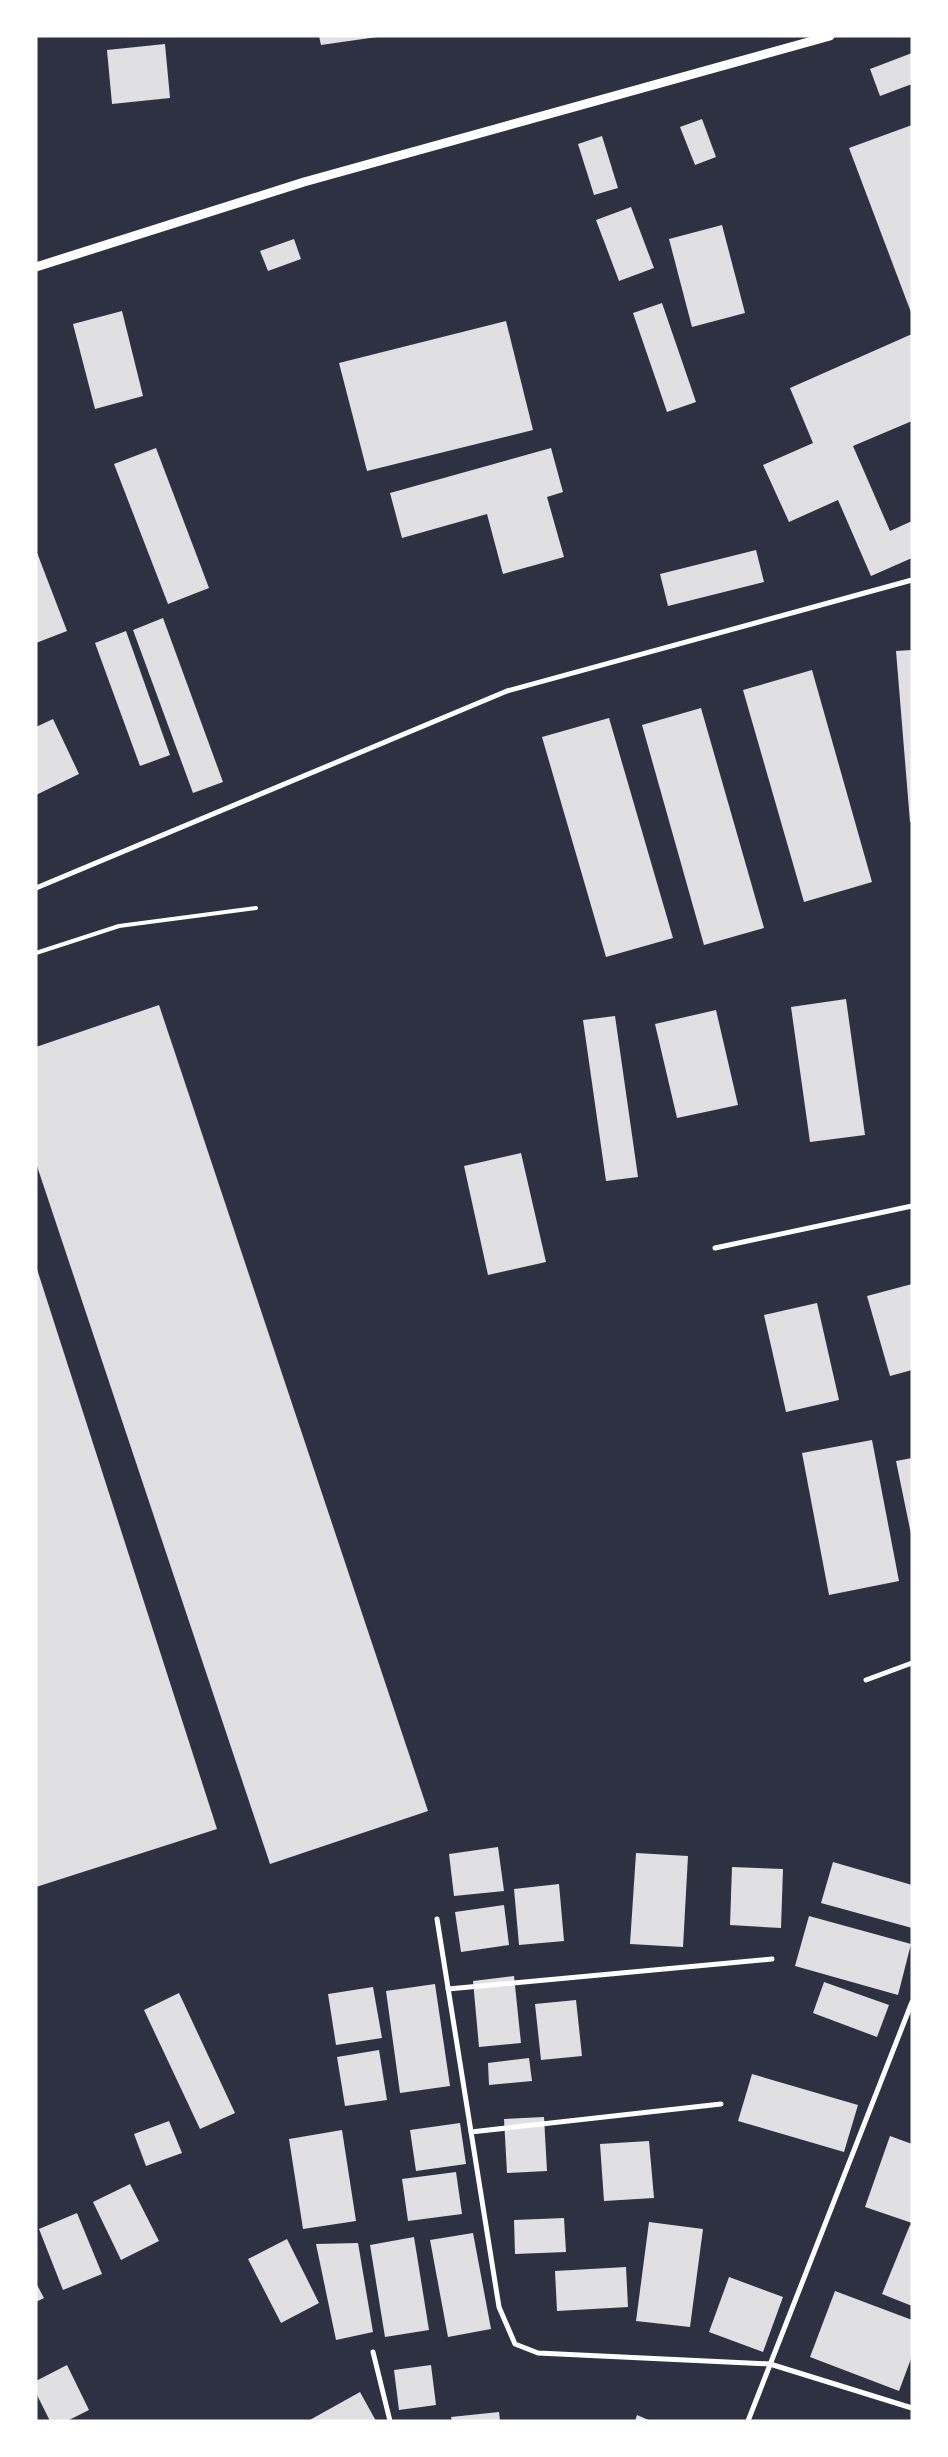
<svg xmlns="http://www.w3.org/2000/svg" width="948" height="2457" font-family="'Asap Condensed',sans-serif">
	<rect width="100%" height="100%" fill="#2d3142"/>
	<!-- building -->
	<g fill="#e0e0e3">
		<polygon points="319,36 377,36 377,37 321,45"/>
		<polygon points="165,44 170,98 112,104 107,50"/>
		<polygon points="912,53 912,84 880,96 870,69"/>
		<polygon points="702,119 716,157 695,165 680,127"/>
		<polygon points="912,125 912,315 849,148"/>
		<polygon points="602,136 618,188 594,195 578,144"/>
		<polygon points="631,207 654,268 619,281 596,220"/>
		<polygon points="722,225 745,313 692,327 669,239"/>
		<polygon points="294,239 301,259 268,271 260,251"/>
		<polygon points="662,303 696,402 667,412 633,313"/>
		<polygon points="122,311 143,396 95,409 73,324"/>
		<polygon points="506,321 533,430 367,471 339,363"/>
		<polygon points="912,334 912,421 853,446 890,531 912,521 912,558 871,576 838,500 789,522 763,465 813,443 790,388"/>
		<polygon points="156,448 209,588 168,604 114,464"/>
		<polygon points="551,448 563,492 547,497 564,557 503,574 487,514 402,538 390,493"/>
		<polygon points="36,550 67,631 36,643"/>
		<polygon points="756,550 764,582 668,606 660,574"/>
		<polygon points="163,618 223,782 193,793 133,630"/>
		<polygon points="126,631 170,755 140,766 95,643"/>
		<polygon points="912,650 912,822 910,822 896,651"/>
		<polygon points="812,670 872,882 804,902 743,690"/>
		<polygon points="701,708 764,928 704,945 642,725"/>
		<polygon points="609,718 673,938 606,957 542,737"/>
		<polygon points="53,719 79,774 36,795 36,727"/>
		<polygon points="846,999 865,1135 810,1142 791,1007"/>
		<polygon points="159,1005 428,1811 270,1864 36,1163 36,1047"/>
		<polygon points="716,1010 738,1105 677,1118 655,1024"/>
		<polygon points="615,1016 638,1177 606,1181 583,1020"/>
		<polygon points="521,1153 546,1262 488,1275 464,1166"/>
		<polygon points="36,1266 217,1829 36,1887"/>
		<polygon points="912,1284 912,1370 890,1376 867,1296"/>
		<polygon points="817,1303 839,1400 786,1412 764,1315"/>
		<polygon points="872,1440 899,1581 829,1595 802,1453"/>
		<polygon points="912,1458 912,1534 911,1534 896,1461"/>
		<polygon points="498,1847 504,1891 454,1896 449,1854"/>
		<polygon points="636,1853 688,1856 683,1947 630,1944"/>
		<polygon points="833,1862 912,1885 912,1928 821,1903"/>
		<polygon points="732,1867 783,1869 781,1928 730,1925"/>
		<polygon points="559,1884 564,1941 519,1945 514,1889"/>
		<polygon points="504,1905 509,1945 461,1952 455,1912"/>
		<polygon points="809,1916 911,1944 898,1995 795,1966"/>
		<polygon points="514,1976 521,2043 479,2047 473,1981"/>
		<polygon points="824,1982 889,2005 877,2037 813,2013"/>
		<polygon points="435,1984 450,2086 400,2093 386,1991"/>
		<polygon points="373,1987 382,2038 336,2045 328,1994"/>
		<polygon points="179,1993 235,2113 200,2129 144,2010"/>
		<polygon points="576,2000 582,2056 541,2060 535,2004"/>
		<polygon points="379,2050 387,2100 345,2106 337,2057"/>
		<polygon points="529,2058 532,2081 489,2085 488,2063"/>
		<polygon points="752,2074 858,2105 844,2152 738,2121"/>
		<polygon points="544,2117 547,2171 507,2173 504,2119"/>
		<polygon points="169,2121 182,2153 146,2166 134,2134"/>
		<polygon points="460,2123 466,2164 416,2171 410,2130"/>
		<polygon points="342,2130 356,2221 303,2229 289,2139"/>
		<polygon points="890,2136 912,2144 912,2223 865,2207"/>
		<polygon points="649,2141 654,2198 604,2201 600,2144"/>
		<polygon points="456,2172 462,2214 408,2221 402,2179"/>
		<polygon points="130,2184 159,2241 121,2260 93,2202"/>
		<polygon points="77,2213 102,2274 63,2290 39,2229"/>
		<polygon points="564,2218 566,2252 515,2254 514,2220"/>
		<polygon points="649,2222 703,2229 690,2327 636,2321"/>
		<polygon points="910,2225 912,2226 912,2306 882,2294"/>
		<polygon points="473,2233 491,2329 448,2337 430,2240"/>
		<polygon points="414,2237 429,2330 385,2337 370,2245"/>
		<polygon points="287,2239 319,2303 281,2323 248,2259"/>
		<polygon points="358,2243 373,2332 336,2340 316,2244"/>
		<polygon points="626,2267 628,2307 557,2311 555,2271"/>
		<polygon points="729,2277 783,2297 763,2352 709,2332"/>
		<polygon points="36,2283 44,2298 36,2302"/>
		<polygon points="835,2291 912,2320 912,2356 899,2391 810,2357"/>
		<polygon points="67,2365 89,2410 67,2421 50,2421 36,2393 36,2381"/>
		<polygon points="431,2365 436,2405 399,2410 394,2370"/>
		<polygon points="360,2392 376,2421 308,2421"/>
		<polygon points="499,2412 500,2421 452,2421 451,2417"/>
		<polygon points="637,2415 651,2421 635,2421"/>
	</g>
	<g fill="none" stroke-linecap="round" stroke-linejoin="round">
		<!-- service -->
		<polyline stroke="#fff" stroke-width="4" points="36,953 119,926 256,908"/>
		<!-- minor -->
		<g stroke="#fff" stroke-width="5">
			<polyline points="36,888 507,691 912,580"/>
			<polyline points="715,1248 912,1206"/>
			<polyline points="866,1680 912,1663"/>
			<polyline points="437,1919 499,2307 515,2344 538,2353 770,2364 912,2408"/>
			<polyline points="448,1989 772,1959"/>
			<polyline points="471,2132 721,2104"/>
			<polyline points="373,2352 390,2421"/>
			<polyline points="748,2421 912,2002"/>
		</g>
		<!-- tertiary -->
		<polyline stroke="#fff" stroke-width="9" points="36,267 304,182 830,36"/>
	</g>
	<!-- border -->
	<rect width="948" height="2457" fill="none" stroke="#ffffff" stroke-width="75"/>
</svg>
